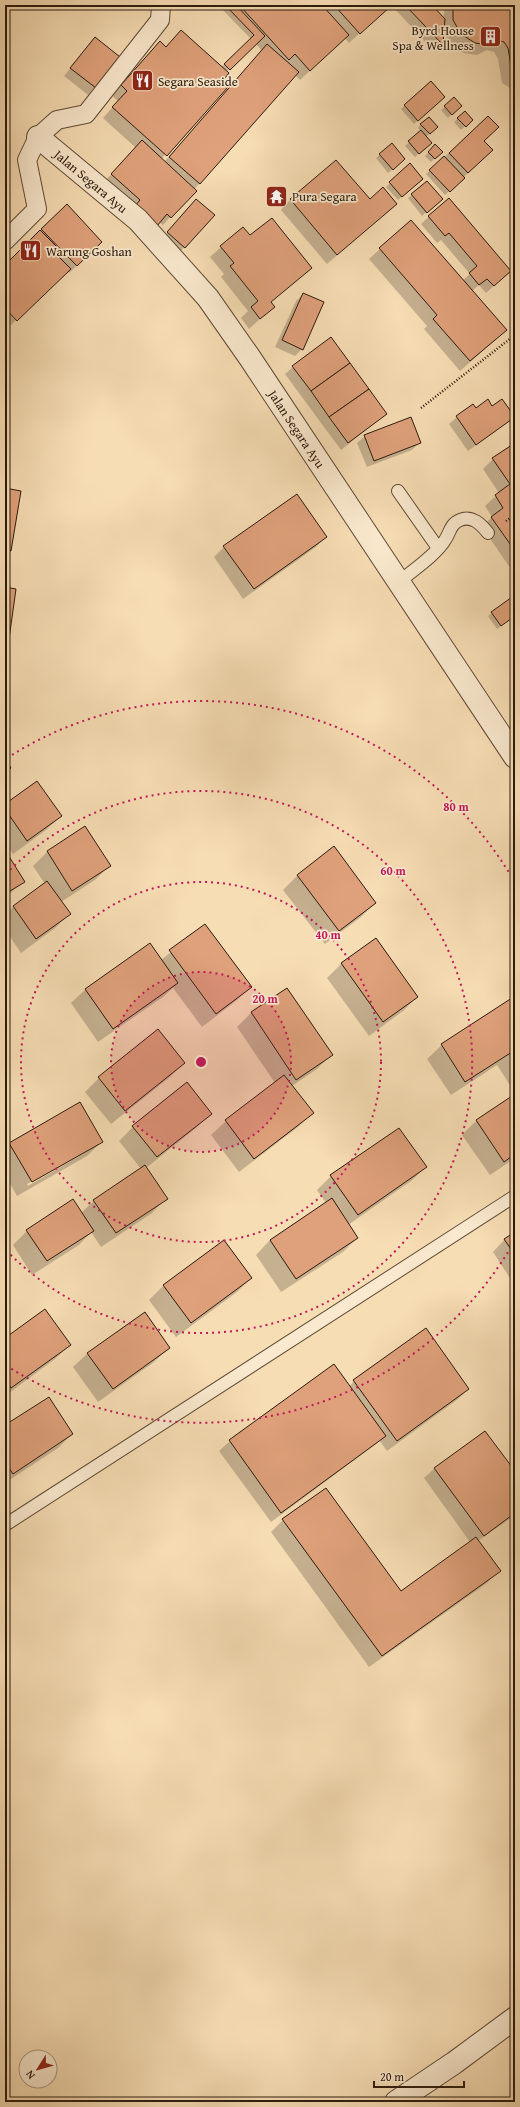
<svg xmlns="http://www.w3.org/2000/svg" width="520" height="2107" font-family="'Gentium Book Plus',serif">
	<rect width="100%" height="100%" fill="#f7ddb4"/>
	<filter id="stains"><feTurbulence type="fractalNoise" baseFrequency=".005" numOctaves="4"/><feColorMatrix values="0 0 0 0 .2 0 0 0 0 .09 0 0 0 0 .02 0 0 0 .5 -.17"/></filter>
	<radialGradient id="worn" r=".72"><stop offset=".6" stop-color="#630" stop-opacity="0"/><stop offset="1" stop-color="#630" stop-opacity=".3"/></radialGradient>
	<!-- shadow -->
	<g fill="#0003" fill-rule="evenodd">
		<path d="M218 5H234L239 10 245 5H386L388 7 349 43 345 38 300 80 295 75 163 225 104 182 136 148 103 118 118 101 111 95 160 42 165 48 221 67 251 39ZM256 44 262 51 164 162 161 160 226 72Z"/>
		<polygon points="391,5 431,5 443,18 445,9 449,5 511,5 515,13 515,91 502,83 498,59 494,52 487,50 477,55 464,53 451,44 443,31 442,45 435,52"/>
		<polygon points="95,38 119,57 88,95 64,76"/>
		<polygon points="430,82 440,100 414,124 401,109"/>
		<polygon points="460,106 448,118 441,110 445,107"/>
		<polygon points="465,112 472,120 461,130 454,122"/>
		<polygon points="488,117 483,141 484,158 445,195 426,174"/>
		<polygon points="421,124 436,127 426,137 430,142 415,157 405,146 421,132 418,128"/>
		<polygon points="435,146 441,152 431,162 425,156"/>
		<polygon points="380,155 400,163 388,173 376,158"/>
		<polygon points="410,165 418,182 398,200 386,187"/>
		<polygon points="412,195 439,201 422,216 408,198"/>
		<polygon points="291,199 369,200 396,204 327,264 281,210"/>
		<polygon points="449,199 510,271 486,293 479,285 472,291 495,340 460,371 424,329 427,326 369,259 411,221 462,281 470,274 441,240 437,243 421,224"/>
		<polygon points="188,208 213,215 177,255 161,240"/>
		<polygon points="243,228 250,237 311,268 270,303 273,307 249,329 241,318 248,311 221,277 224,274 210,257"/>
		<polygon points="42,229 101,242 69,273 67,271 9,327 5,323 5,266"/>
		<polygon points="303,294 302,349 295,356 275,347 296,301"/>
		<polygon points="293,367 386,414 341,450 285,374"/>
		<polygon points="492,407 514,417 468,451 449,424 457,417 476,410"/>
		<polygon points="365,436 420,442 412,450 367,467 357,443"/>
		<polygon points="515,444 515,575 482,527 492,517 485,506 499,493 483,469 493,459"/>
		<polygon points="5,489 20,492 10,551 5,556"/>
		<polygon points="326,537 316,547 243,599 214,557 224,547"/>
		<polygon points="515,596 515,616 497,629 488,616"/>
		<polygon points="5,805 61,816 46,830 13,854 5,843"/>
		<polygon points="85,828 109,866 95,880 61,902 69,914 55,928 21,953 5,929 5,915 13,907 45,884 33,866 47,852"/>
		<polygon points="334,848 375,903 361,917 325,944 283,890 297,876"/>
		<polygon points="5,852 24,881 5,898"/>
		<polygon points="205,925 250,987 236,1001 202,1027 173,988 163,997 98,1042 71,1003 86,989 161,960"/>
		<polygon points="376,939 417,997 403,1011 369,1036 327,978 341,964"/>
		<polygon points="287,989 331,1055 317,1069 292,1086 312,1113 298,1127 239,1172 211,1135 226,1121 275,1083 237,1027 251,1013"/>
		<polygon points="515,997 515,1093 497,1065 451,1095 427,1059 442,1045"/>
		<polygon points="158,1031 184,1063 170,1077 111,1124 85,1092 99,1078"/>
		<polygon points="515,1095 515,1158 490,1175 462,1135 476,1121"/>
		<polygon points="210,1114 196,1128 146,1168 166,1198 152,1213 101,1247 91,1232 79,1245 32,1275 13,1245 27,1231 81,1213 94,1201 141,1169 119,1141 133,1127"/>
		<path d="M102 1141 87 1156 17 1196 5 1175V1148L9 1144ZM86 1150V1152L28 1186 27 1184Z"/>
		<polygon points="426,1167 411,1181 348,1225 357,1238 343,1252 281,1292 256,1255 270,1240 326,1203 317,1190 331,1176"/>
		<polygon points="515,1233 515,1286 493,1252 505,1239"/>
		<polygon points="224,1241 251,1278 237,1292 176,1337 149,1300 163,1286"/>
		<polygon points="5,1339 70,1345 55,1359 5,1396"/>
		<polygon points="169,1348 154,1362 98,1402 73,1367 88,1353"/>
		<polygon points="354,1381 468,1389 458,1399 387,1451 380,1441 271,1522 219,1451 230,1441 349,1387"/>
		<polygon points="5,1426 72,1434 58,1448 5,1483"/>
		<polygon points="435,1468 515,1473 515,1515 478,1541 499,1571 487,1583 369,1667 271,1532 283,1520 401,1593 470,1542 424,1478"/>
	</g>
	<!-- building -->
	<g fill="#dfa17b" stroke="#2c1a0c">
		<polygon points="225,5 236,5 265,36 230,70 224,64 254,35"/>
		<polygon points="243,5 322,5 349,35 310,71 295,54 289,60 241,7"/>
		<polygon points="334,5 388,5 390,7 360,34"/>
		<polygon points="405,5 432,5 445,19 443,45"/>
		<polygon points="453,5 512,5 515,12 515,75 512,73 508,48 504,42 497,40 488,45 475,43 461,34 453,20"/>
		<polygon points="181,30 229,73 222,82 228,87 167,156 112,107 127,91 121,85 160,41 166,47"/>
		<polygon points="95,37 120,57 96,88 70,68"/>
		<polygon points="267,44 299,72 200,184 169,157"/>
		<polygon points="431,81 445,97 418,121 404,105"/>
		<polygon points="454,97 462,106 452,115 444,106"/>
		<polygon points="465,111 473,120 466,127 457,118"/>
		<polygon points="488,116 499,127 484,141 493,150 468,173 449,153"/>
		<polygon points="429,117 438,127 430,134 420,124"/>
		<polygon points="421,130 432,143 419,154 408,141"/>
		<polygon points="142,140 197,191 171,218 167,214 157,226 135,206 140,200 111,174"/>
		<polygon points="392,143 405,159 393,170 379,154"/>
		<polygon points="435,144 443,152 435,159 428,152"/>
		<polygon points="444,156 465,178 450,192 429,170"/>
		<polygon points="336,160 370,199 383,187 397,204 337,255 290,199"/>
		<polygon points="410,163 423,179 402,197 389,182"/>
		<polygon points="427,181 443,199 427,213 411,194"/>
		<polygon points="449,198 511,271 494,286 487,279 479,285 469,273 477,266 449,233 445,236 428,216"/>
		<polygon points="196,199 215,215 185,248 167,232"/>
		<polygon points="67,204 102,242 77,266 41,229"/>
		<polygon points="272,218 312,268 271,302 275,307 260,319 251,307 258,301 230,266 234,263 220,246 243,227 250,235"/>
		<polygon points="411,220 507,330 470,361 433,319 437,315 379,248"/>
		<polygon points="40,230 60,250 56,254 71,269 17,321 5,308 5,265"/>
		<polygon points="303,293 324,302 303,350 282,340"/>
		<polygon points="5,313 9,317 5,322"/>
		<polygon points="331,337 350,363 311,391 292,366"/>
		<polygon points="350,363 369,389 329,417 311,391"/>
		<polygon points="369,389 387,414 348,443 329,417"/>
		<polygon points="488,399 492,406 502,399 515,417 476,445 456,416 473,404 476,408"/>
		<polygon points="411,417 421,443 374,461 364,435"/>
		<polygon points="515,443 515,551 491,517 503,508 495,495 510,484 492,458"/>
		<polygon points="5,488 21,491 11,551 5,550"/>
		<polygon points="297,494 327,537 254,589 223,546"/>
		<polygon points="5,587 16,589 9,639 5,638"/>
		<polygon points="515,595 515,616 501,626 491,612"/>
		<polygon points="5,759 11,768 5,772"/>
		<polygon points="37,781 62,816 27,841 5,809 5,804"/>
		<polygon points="85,826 111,866 72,891 47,851"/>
		<polygon points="334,846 376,903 339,931 297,875"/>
		<polygon points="5,850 25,882 5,894"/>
		<polygon points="47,881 71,914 36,939 13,906"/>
		<polygon points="205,924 252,987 216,1014 169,950"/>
		<polygon points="376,938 418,997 383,1022 341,963"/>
		<polygon points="150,943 178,983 113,1029 85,989"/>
		<polygon points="287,988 333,1055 296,1080 251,1012"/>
		<polygon points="515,996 515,1057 512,1052 465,1082 441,1044"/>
		<polygon points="158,1029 185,1063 125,1111 98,1077"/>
		<polygon points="284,1075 314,1113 254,1159 225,1120"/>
		<polygon points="187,1082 212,1114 157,1157 132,1126"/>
		<polygon points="515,1094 515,1154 504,1162 476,1120"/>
		<polygon points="80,1102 103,1142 32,1182 9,1143"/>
		<polygon points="399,1128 427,1167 358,1215 330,1175"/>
		<polygon points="145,1165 168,1199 116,1233 93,1200"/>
		<polygon points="332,1198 358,1238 296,1279 270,1240"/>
		<polygon points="73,1199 94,1231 47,1261 26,1230"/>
		<polygon points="515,1232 515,1255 504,1239"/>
		<polygon points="224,1240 252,1278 191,1323 163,1285"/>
		<polygon points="45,1309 71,1345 11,1388 5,1379 5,1338"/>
		<polygon points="145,1312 170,1348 113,1389 87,1353"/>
		<polygon points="426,1328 469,1389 397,1441 353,1380"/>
		<polygon points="334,1364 386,1436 281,1513 229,1440"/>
		<polygon points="49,1397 73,1434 13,1474 5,1462 5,1425"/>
		<polygon points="485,1431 515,1471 515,1513 484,1536 434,1468"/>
		<polygon points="326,1488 401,1591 476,1537 501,1571 382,1656 282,1519"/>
	</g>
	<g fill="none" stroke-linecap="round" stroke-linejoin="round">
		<defs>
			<g id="service">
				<polyline points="398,491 438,548"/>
				<path d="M399 582C413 570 436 555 445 540 450 533 450 524 460 520 472 515 481 524 488 533"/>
				<polyline points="5,1525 515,1196"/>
			</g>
			<polyline id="pedestrian" points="5,241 37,209 27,160 38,137 57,120 86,114 160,20 161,5"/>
			<g id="minor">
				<path id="s1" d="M38 137 138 220 208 298 250 358 515 757"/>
				<polyline points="396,2102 454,2063 515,2018"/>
			</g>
		</defs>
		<!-- service casing -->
		<use href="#service" stroke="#5f4b36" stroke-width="14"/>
		<!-- pedestrian casing -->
		<use href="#pedestrian" stroke="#5f4b36" stroke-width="20"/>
		<!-- minor casing -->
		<use href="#minor" stroke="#5f4b36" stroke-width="24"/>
		<!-- path -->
		<g stroke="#2c1a0c" stroke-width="2.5" stroke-dasharray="1 2" stroke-linecap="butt">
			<polyline points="421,408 515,335"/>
			<polyline points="506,521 515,515"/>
		</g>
		<!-- service -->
		<use href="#service" stroke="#fae9ce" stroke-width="12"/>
		<!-- pedestrian -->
		<use href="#pedestrian" stroke="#fae9ce" stroke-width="18"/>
		<!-- minor -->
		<use href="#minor" stroke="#fae9ce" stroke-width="22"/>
	</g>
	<!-- distance rings -->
	<circle cx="201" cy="1062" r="90" fill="#c2185b" fill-opacity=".12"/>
	<g fill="none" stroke="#c2185b" stroke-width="2" stroke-dasharray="2 4">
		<circle cx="201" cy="1062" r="90"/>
		<circle cx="201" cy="1062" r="180"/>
		<path d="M6 874A271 271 0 1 1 6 1250"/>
		<path d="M514 1242A361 361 0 0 1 7 1366M7 758A361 361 0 0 1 514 881"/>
	</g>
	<!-- icons -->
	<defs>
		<symbol id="building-square" viewBox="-11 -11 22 22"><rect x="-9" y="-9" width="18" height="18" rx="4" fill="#8f2418" stroke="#fae9ce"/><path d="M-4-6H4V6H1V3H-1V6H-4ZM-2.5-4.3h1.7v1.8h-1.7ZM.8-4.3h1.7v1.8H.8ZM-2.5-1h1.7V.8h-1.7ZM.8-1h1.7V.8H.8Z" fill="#fff"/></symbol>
		<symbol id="restaurant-square" viewBox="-11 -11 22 22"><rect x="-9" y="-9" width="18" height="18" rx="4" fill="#8f2418" stroke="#fae9ce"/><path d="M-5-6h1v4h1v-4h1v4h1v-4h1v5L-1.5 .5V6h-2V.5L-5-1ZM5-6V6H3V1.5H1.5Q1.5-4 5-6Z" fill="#fff"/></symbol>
		<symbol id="temple-square" viewBox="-11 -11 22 22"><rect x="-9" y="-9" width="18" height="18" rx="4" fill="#8f2418" stroke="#fae9ce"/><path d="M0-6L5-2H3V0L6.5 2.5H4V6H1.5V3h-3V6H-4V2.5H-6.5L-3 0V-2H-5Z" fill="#fff"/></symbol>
	</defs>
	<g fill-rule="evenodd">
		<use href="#building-square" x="478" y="24" width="25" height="25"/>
		<use href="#restaurant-square" x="130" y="68" width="25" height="25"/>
		<use href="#temple-square" x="264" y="184" width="25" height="25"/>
		<use href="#restaurant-square" x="18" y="238" width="25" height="25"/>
	</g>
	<g text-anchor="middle" stroke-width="3.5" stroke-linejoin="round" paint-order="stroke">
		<!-- poi labels -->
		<g font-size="13" fill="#2c1a0c" stroke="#fae9ce" text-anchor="start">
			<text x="474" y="35" text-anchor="end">Byrd House<tspan x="474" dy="15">Spa &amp; Wellness</tspan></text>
			<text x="158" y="86">Segara Seaside</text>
			<text x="292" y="201">Pura Segara</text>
			<text x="46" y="256">Warung Goshan</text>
		</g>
		<!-- street labels -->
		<g font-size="13" fill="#2c1a0c" stroke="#fae9ce">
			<text dy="5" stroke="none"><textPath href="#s1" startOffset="69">Jalan Segara Ayu</textPath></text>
			<text dy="5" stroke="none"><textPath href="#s1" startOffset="393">Jalan Segara Ayu</textPath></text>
		</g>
	</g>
	<circle cx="201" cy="1062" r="6" fill="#c2185b" stroke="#fae9ce" stroke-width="2"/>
	<g font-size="12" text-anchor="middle" font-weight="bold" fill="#c2185b" stroke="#fae9ce" stroke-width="3.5" stroke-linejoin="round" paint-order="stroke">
		<text x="456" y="811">80 m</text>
		<text x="393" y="875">60 m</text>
		<text x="328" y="939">40 m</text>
		<text x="265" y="1003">20 m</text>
	</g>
	<!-- margin -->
	<rect width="520" height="2107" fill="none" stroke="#f7ddb4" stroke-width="20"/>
	<rect x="6" y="6" width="508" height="2095" fill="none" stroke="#2c1a0c" stroke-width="2"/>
	<rect x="10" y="10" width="500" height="2087" fill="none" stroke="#2c1a0c"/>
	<!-- north arrow -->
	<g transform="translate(38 2069) rotate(233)"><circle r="19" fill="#fae9ce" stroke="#a89680"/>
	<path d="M0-3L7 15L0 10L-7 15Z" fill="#8f2418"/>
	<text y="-6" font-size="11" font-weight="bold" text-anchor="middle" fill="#2c1a0c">N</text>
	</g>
	<!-- scale -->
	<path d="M374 2081v6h90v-6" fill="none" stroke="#2c1a0c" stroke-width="2"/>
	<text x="380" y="2081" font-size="12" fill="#2c1a0c" stroke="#fae9ce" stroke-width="3" paint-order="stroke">20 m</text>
	<rect width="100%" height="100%" filter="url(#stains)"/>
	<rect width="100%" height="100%" fill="url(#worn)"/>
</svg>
